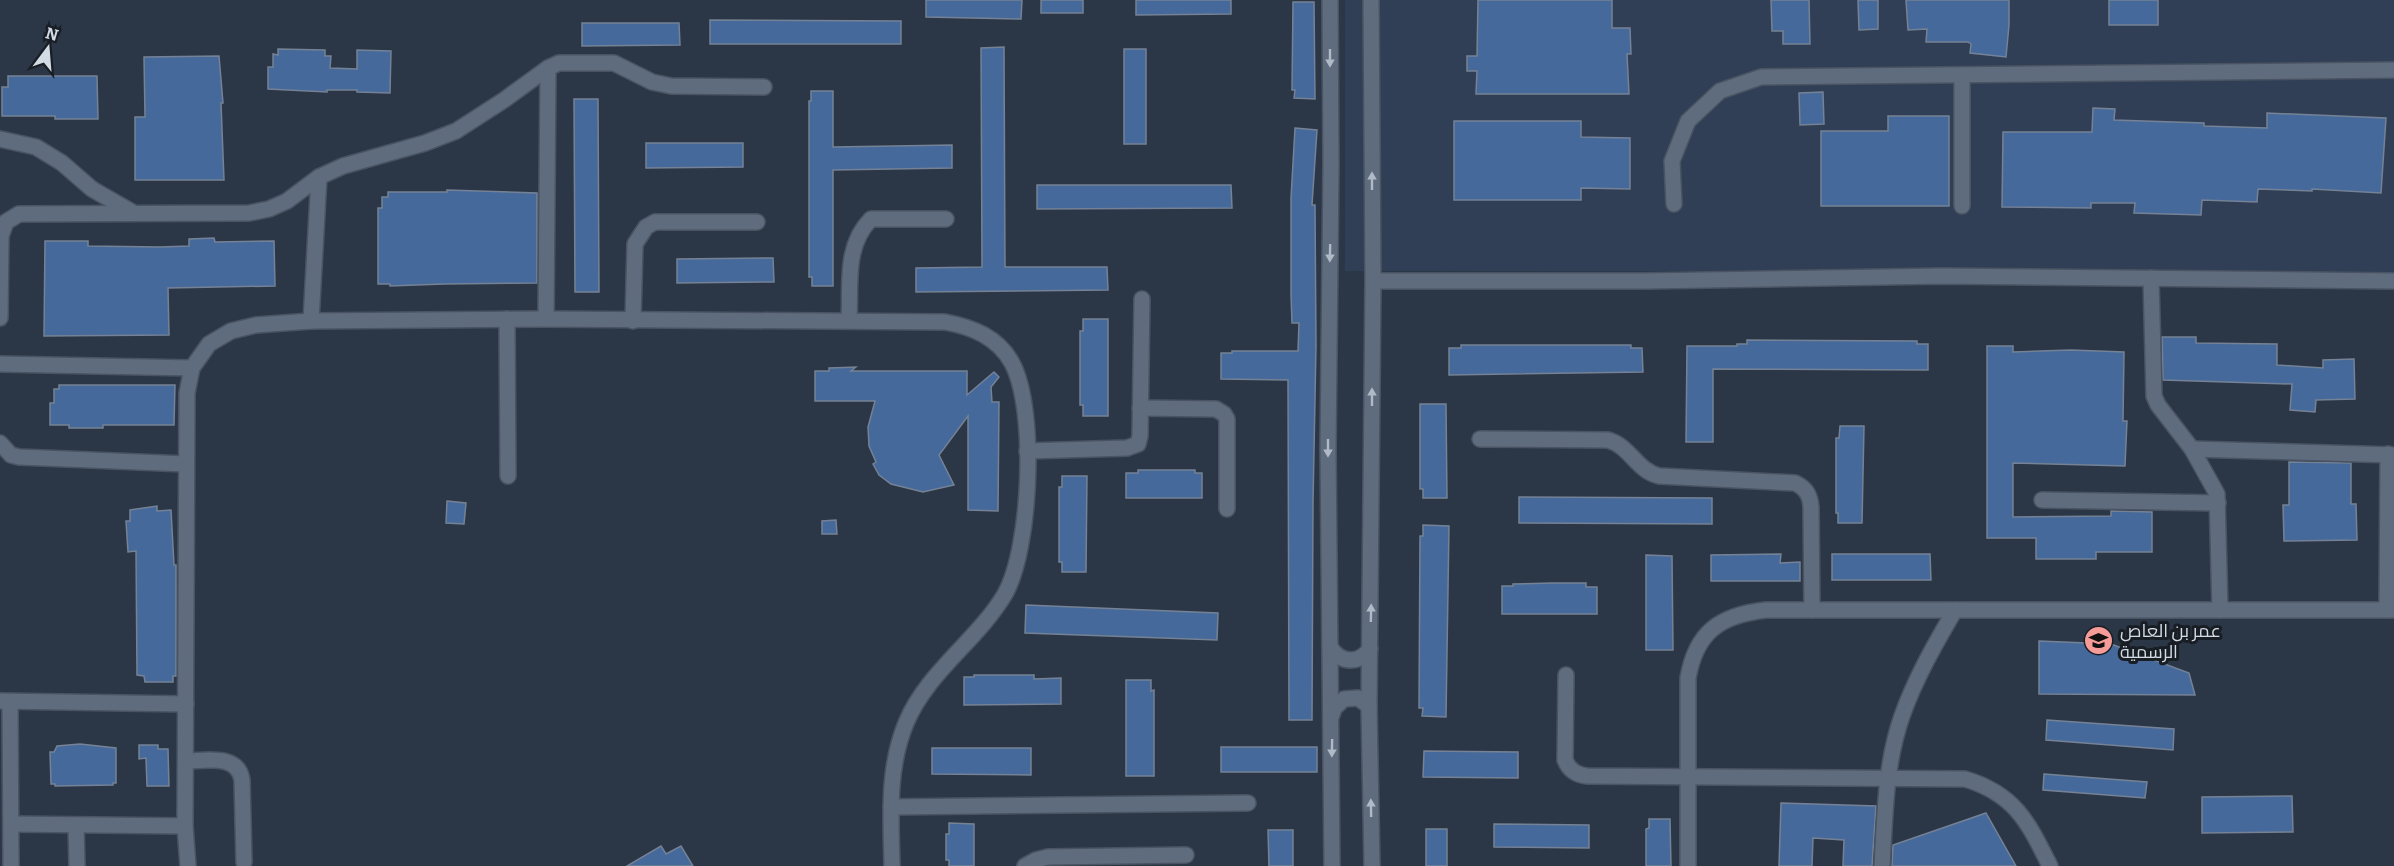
<svg xmlns="http://www.w3.org/2000/svg" width="2394" height="866" font-family="Bitter,Cairo,serif">
	<rect width="100%" height="100%" fill="#2b3747"/>
	<!-- built -->
	<polygon fill="#303f55" points="1345,0 2394,0 2394,272 1345,271"/>
	<!-- building -->
	<g fill="#46699b" stroke="#758295" stroke-width="1.5">
		<polygon points="926,0 1022,0 1021,19 926,17"/>
		<rect x="1041" y="0" width="42" height="13"/>
		<polygon points="1136,0 1231,0 1231,14 1136,15"/>
		<polygon points="1478,0 1612,0 1612,28 1630,28 1631,54 1627,54 1629,94 1476,94 1477,71 1467,71 1467,56 1477,56"/>
		<polygon points="1771,0 1809,0 1810,44 1783,44 1783,31 1772,31"/>
		<polygon points="1858,0 1878,0 1878,29 1859,30"/>
		<polygon points="1906,0 2009,0 2009,25 2006,57 1970,53 1971,44 1968,42 1926,42 1927,29 1908,30"/>
		<rect x="2109" y="0" width="49" height="25"/>
		<polygon points="1293,2 1314,2 1315,99 1294,98 1295,90 1292,90"/>
		<polygon points="710,20 901,21 901,44 710,44"/>
		<polygon points="582,23 679,23 680,45 582,46"/>
		<polygon points="1004,47 1005,267 1107,267 1108,290 916,292 916,268 982,267 981,48"/>
		<polygon points="278,49 325,50 325,56 331,56 330,68 357,69 357,50 391,51 390,93 357,92 357,90 327,90 327,92 268,89 268,67 273,67 273,54 278,55"/>
		<rect x="1124" y="49" width="22" height="95"/>
		<polygon points="219,56 223,103 221,103 224,180 135,180 135,117 145,117 144,57"/>
		<polygon points="8,76 97,76 98,119 55,119 55,116 2,116 2,87 8,87"/>
		<polygon points="811,91 833,91 833,147 952,145 952,168 833,170 833,286 812,286 812,277 809,277 809,101 811,101"/>
		<polygon points="1823,92 1824,124 1800,125 1799,93"/>
		<polygon points="574,99 598,99 599,292 575,292"/>
		<polygon points="2093,108 2115,109 2114,120 2204,123 2204,126 2267,128 2267,113 2386,118 2381,193 2312,189 2312,191 2258,189 2257,202 2202,200 2201,215 2134,213 2135,203 2091,203 2091,208 2002,207 2003,132 2092,132"/>
		<polygon points="1888,116 1949,116 1949,206 1821,206 1821,131 1888,131"/>
		<polygon points="1454,121 1581,121 1581,137 1630,138 1630,189 1581,188 1581,200 1454,200"/>
		<polygon points="1295,128 1317,130 1312,205 1315,205 1316,346 1313,503 1312,720 1289,720 1288,380 1221,379 1221,353 1232,353 1232,351 1298,351 1299,323 1292,323 1291,295 1291,198"/>
		<polygon points="646,143 743,143 743,167 646,168"/>
		<polygon points="1037,185 1231,185 1232,208 1037,209"/>
		<polygon points="447,190 537,193 537,283 444,284 390,286 390,284 378,284 378,208 382,208 382,197 388,197 388,192 447,192"/>
		<polygon points="214,238 215,242 274,241 275,286 168,288 169,335 44,336 45,241 88,241 88,246 160,247 189,246 189,239"/>
		<polygon points="773,258 774,282 677,283 677,259"/>
		<polygon points="1083,319 1108,319 1108,416 1083,416 1083,405 1080,405 1080,331 1083,331"/>
		<polygon points="2162,337 2196,337 2196,343 2277,344 2277,365 2323,368 2323,360 2354,359 2355,399 2316,400 2315,412 2290,410 2292,384 2163,380"/>
		<polygon points="1747,340 1917,341 1917,344 1928,344 1928,370 1713,369 1713,442 1686,442 1687,346 1737,346 1737,344 1747,344"/>
		<polygon points="1461,345 1631,345 1631,348 1642,348 1643,372 1449,375 1449,348 1461,348"/>
		<polygon points="1987,346 2013,346 2013,352 2071,350 2124,352 2123,421 2127,421 2125,466 2013,463 2013,517 2111,516 2111,511 2152,512 2152,552 2096,552 2096,559 2036,559 2036,538 1987,538"/>
		<polygon points="856,367 851,371 967,371 967,395 994,372 999,377 991,387 992,402 999,402 998,511 968,510 968,416 939,455 954,485 923,492 891,484 879,475 873,464 876,462 869,446 868,427 875,401 815,401 815,371 829,371 829,368"/>
		<polygon points="59,385 175,385 174,425 103,425 103,428 69,428 69,425 50,425 50,403 54,403 54,389 59,389"/>
		<polygon points="1420,404 1446,404 1447,498 1423,498 1423,489 1420,489"/>
		<polygon points="1840,426 1864,426 1862,523 1838,523 1838,513 1836,513 1836,438 1839,438"/>
		<polygon points="2289,462 2351,463 2351,504 2356,504 2357,540 2284,541 2283,505 2289,505"/>
		<polygon points="1138,470 1195,470 1195,473 1202,473 1202,498 1126,498 1126,473 1138,473"/>
		<polygon points="1062,476 1087,476 1086,572 1062,572 1062,562 1059,562 1059,487 1062,487"/>
		<polygon points="1519,497 1712,498 1712,524 1519,523"/>
		<polygon points="447,501 466,503 464,524 446,523"/>
		<polygon points="157,506 157,511 171,510 174,565 176,565 176,676 173,676 173,682 145,682 144,676 137,675 136,551 128,552 126,521 130,521 130,510"/>
		<polygon points="836,520 837,534 822,534 822,521"/>
		<polygon points="1423,525 1449,526 1446,717 1422,716 1423,708 1419,708 1420,536 1423,536"/>
		<polygon points="1781,554 1780,563 1800,562 1800,581 1711,581 1711,555"/>
		<polygon points="1832,554 1930,554 1931,580 1832,580"/>
		<polygon points="1646,555 1672,556 1673,650 1646,650"/>
		<polygon points="1552,583 1586,583 1586,587 1597,587 1597,614 1502,614 1502,586 1513,586 1513,584"/>
		<polygon points="1026,605 1218,613 1217,640 1025,633"/>
		<polygon points="2039,641 2111,644 2189,673 2195,695 2039,694"/>
		<polygon points="974,675 1034,675 1034,679 1061,678 1061,704 964,705 964,677 974,677"/>
		<polygon points="1126,680 1151,680 1151,691 1154,690 1154,776 1126,776"/>
		<polygon points="2047,720 2174,729 2173,750 2046,740"/>
		<polygon points="80,744 116,748 116,783 113,783 113,785 55,786 55,784 51,784 50,752 54,752 57,746"/>
		<polygon points="139,745 158,745 158,749 168,749 169,786 147,786 146,758 139,759"/>
		<rect x="1221" y="747" width="96" height="25"/>
		<polygon points="932,748 1031,748 1031,775 932,774"/>
		<polygon points="1424,751 1518,752 1518,778 1423,777"/>
		<polygon points="2044,774 2147,782 2145,798 2043,790"/>
		<polygon points="2292,796 2293,832 2202,833 2202,797"/>
		<polygon points="1781,803 1876,806 1872,866 1843,866 1844,840 1813,838 1812,866 1779,866"/>
		<polygon points="1986,813 2016,866 1892,866 1893,845"/>
		<polygon points="1649,819 1670,819 1671,866 1646,866 1646,829 1649,828"/>
		<polygon points="949,823 974,824 974,866 949,866 949,860 946,860 946,834 949,834"/>
		<polygon points="1494,824 1589,825 1589,848 1494,847"/>
		<rect x="1426" y="829" width="21" height="37"/>
		<polygon points="1268,830 1293,830 1293,866 1269,866"/>
		<polygon points="661,846 666,854 681,846 693,866 627,866"/>
	</g>
	<g fill="none" stroke-linecap="round" stroke-linejoin="round">
		<defs>
			<g id="minor">
				<polyline points="1330,0 1331,166 1328,449 1332,866"/>
				<polyline points="1371,0 1373,281 1369,706 1372,866"/>
				<polyline points="1962,75 1962,206"/>
				<polyline points="0,139 36,147 62,163 92,189 132,212"/>
				<polyline points="1674,204 1672,161 1688,121 1720,91 1761,77 2394,70"/>
				<polyline points="2151,278 2154,396 2158,405 2192,449 2217,494 2220,610"/>
				<polyline points="1373,281 1646,281 1942,276 2394,281"/>
				<polyline points="0,318 1,236 6,222 19,214 249,213 269,209 287,201 319,177 343,166 425,143 456,131 504,100 548,68 559,63 614,63 652,82 671,86 764,87"/>
				<polyline points="507,319 508,476"/>
				<polyline points="546,319 548,68"/>
				<path d="M849 320C851 285 844 246 871 219H946"/>
				<polyline points="311,321 319,177"/>
				<polyline points="633,321 635,244 646,227 655,222 757,222"/>
				<polyline points="0,364 192,368"/>
				<polyline points="1140,408 1216,409 1224,414 1227,419 1227,509"/>
				<path d="M1480 439 1608 440C1630 446 1637 471 1659 476L1795 483C1806 488 1810 495 1811 507L1812 610"/>
				<polyline points="0,443 11,455 19,457 186,464"/>
				<polyline points="2192,449 2394,455"/>
				<polyline points="1027,451 1127,448 1138,444 1140,436 1142,299"/>
				<polyline points="2042,500 2218,503"/>
				<polyline points="2387,610 2388,454"/>
				<path d="M1330 647C1341 664 1359 664 1370 649"/>
				<path d="M1566 675 1565 760C1569 770 1576 775 1587 776L1965 779C2015 794 2028 822 2050 866"/>
				<polyline points="0,701 186,704"/>
				<polyline points="10,702 11,866"/>
				<polyline points="1332,715 1334,708 1344,699 1358,698 1369,706"/>
				<path d="M186 761C205 761 238 753 242 780L244 862"/>
				<polyline points="891,807 1248,803"/>
				<polyline points="11,824 185,826"/>
				<polyline points="76,825 77,866"/>
				<path d="M188 866 185 826 187 393 192 368 209 344 231 331 256 325 311 321 546 319 945 322C972 327 998 337 1012 363 1037 409 1031 548 1005 594 977 641 927 672 906 723 887 769 891 817 892 866"/>
				<polyline points="1025,866 1036,860 1048,857 1186,855"/>
				<path d="M1688 866V678C1696 632 1720 615 1766 610H2394"/>
				<path d="M1882 866C1885 817 1885 764 1902 716 1915 679 1935 644 1955 610"/>
			</g>
		</defs>
		<!-- minor casing -->
		<use href="#minor" stroke="#495361" stroke-width="18"/>
		<!-- minor -->
		<use href="#minor" stroke="#5f6c7e" stroke-width="15"/>
	</g>
	<!-- one-way arrows -->
	<defs><path id="oneway-solid" d="M-6-.8H1V-3.2L6.5 0L1 3.2V.8H-6Z" transform="scale(1.5)"/></defs>
	<g fill="#b0bac6">
		<use href="#oneway-solid" transform="translate(1330 58) rotate(90)"/>
		<use href="#oneway-solid" transform="translate(1372 181) rotate(-90)"/>
		<use href="#oneway-solid" transform="translate(1330 253) rotate(91)"/>
		<use href="#oneway-solid" transform="translate(1372 397) rotate(-90)"/>
		<use href="#oneway-solid" transform="translate(1328 448) rotate(90)"/>
		<use href="#oneway-solid" transform="translate(1371 613) rotate(-89)"/>
		<use href="#oneway-solid" transform="translate(1332 748) rotate(91)"/>
		<use href="#oneway-solid" transform="translate(1371 808) rotate(-91)"/>
	</g>
	<!-- icons -->
	<defs>
		<symbol id="school-disc" viewBox="-11 -11 22 22"><circle r="9.5" fill="#f59b98" stroke="#191e25"/><path d="M0-5L7-2L0 1L-7-2ZM-4 1L0 2.5L4 1V4Q0 6-4 4Z" fill="#111"/></symbol>
	</defs>
	<g fill-rule="evenodd">
		<use href="#school-disc" x="2082" y="624" width="33" height="33"/>
	</g>
	<g text-anchor="middle" stroke-width="6" stroke-linejoin="round" paint-order="stroke">
		<!-- poi labels -->
		<g font-size="18" fill="#d3dbe5" stroke="#191e25" text-anchor="start">
			<text x="2120" y="637">عمر بن العاص<tspan x="2120" dy="21">الرسمية</tspan></text>
		</g>
	</g>
	<!-- north arrow -->
	<g transform="translate(48 48) rotate(16)" stroke="#191e25" stroke-width="4.5" paint-order="stroke">
	<path d="M0-4.5L10 22L0 15L-10 22Z" fill="#d3dbe5"/>
	<text y="-9" font-size="16" font-weight="bold" text-anchor="middle" fill="#d3dbe5">N</text>
	</g>
</svg>
